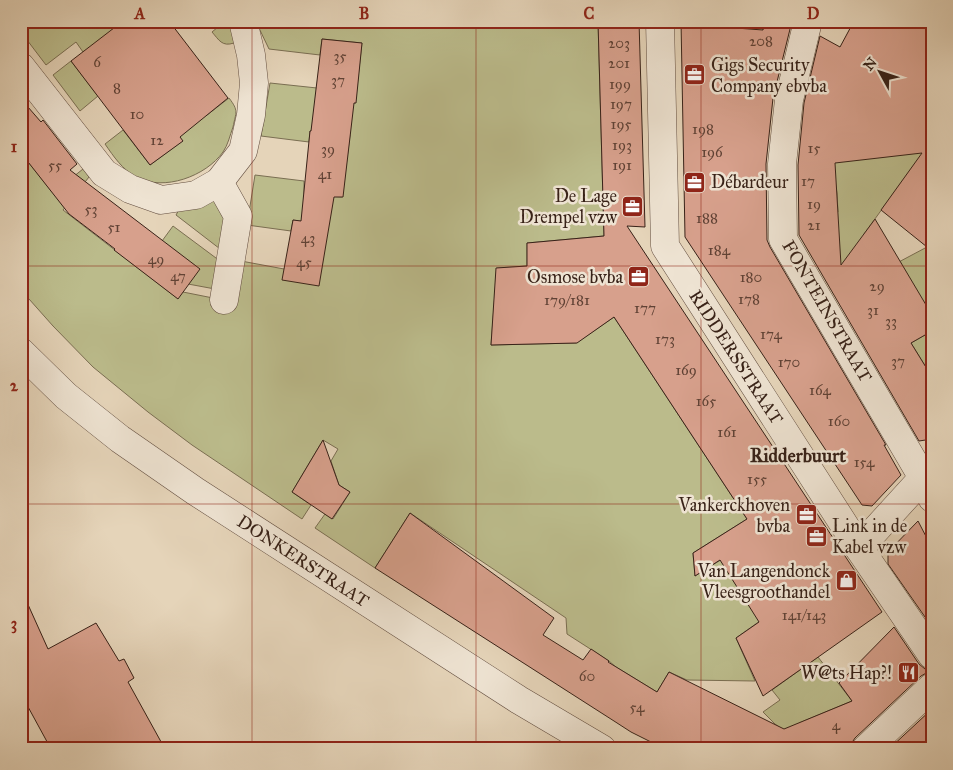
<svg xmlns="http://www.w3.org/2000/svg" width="953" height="770" font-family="'IM FELL Great Primer',serif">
	<rect width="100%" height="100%" fill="#e5d4b9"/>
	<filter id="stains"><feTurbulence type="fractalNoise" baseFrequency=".004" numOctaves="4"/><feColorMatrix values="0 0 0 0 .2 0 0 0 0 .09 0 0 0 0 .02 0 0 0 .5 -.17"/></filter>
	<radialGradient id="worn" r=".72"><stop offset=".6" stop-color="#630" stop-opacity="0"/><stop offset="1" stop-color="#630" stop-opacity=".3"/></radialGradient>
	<!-- green -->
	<g fill="#bbbb8b" stroke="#7a6e52">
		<path d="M21 21H47L50 24 53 21H135L207 115 229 98C239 111 236 112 233 127 230 135 228 145 223 152 206 176 164 192 136 177 122 169 114 157 105 144L123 130 150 165 182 141 83 52 76 42 46 65 21 32Z"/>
		<path d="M214 21H230L234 43C222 47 219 40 212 32L218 27Z"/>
		<polygon points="258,21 598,21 604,236 527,243 527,266 497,268 491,345 576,343 614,317 747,519 693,553 695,576 743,546 765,568 737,588 745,599 753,594 767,616 736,638 755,681 687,680 669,672 657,692 616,667 609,661 567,634 566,618 410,513 375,568 315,528 325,514 333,519 350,492 339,485 331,461 338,449 323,440 292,492 311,505 302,519 192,445 148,412 93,367 53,326 21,290 21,153 53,193 83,169 89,177 63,210 177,298 183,292 233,302 241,261 284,269 329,226 293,220 291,231 247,225 255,175 304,181 304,194 342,197 350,135 310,131 309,142 261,136 270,83 317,88 316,99 355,103 362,43 322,39 320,55 269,49 258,26"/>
		<polygon points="722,21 765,21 763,30 721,48"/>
		<polygon points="815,60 932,127 922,154 864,234 886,268 836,273 835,212 838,212 837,193"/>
		<polygon points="71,61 98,96 80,111 53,75"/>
		<polygon points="210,200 217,202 224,208 224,252 176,215 180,208"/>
		<polygon points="173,226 220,261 215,289 188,284 162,241"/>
		<polygon points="927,247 932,251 932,323 895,264"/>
		<polygon points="932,331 932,382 929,372 911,343"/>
		<polygon points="818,657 852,701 799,723 788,734 775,724 763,712 780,700 772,690"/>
	</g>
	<!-- building -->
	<g fill="#d7a08c" stroke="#382218">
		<polygon points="123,21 169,21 228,98 180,137 183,141 150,165 71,61"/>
		<polygon points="598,21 639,21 645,227 627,226 882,612 763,696 736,638 759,622 720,560 695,576 693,553 747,519 614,317 577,343 491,345 496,268 527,266 527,243 604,236"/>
		<polygon points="681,21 722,21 722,27 763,30 765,21 792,21 773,98 766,164 767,240 770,247 886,445 884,445 901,475 872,506 862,505 685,237"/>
		<polygon points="854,21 932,21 932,251 881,210 922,153 835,163 841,265 875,219 932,315 932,331 911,343 932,377 932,439 919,441 799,235 798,165 804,103 820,36 840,47"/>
		<polygon points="322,39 362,43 356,103 354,103 343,197 334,197 319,286 282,280 293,220 301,221 310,131 311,131"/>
		<polygon points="21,99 41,122 43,120 77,164 70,170 200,269 178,299 114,250 115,249 69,214 21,153"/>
		<polygon points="323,440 339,485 350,492 332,519 292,492"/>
		<polygon points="410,513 554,618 543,635 583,660 591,649 609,661 608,662 657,692 669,672 784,729 852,701 839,683 894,627 919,664 925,669 932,670 932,672 928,672 921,676 855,738 851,744 851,749 665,749 631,732 614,721 375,568"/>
		<polygon points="918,521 932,548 932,627 888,564 888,552"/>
		<polygon points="21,589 48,649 96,623 119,661 124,659 134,678 128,682 165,749 51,749 21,694"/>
		<polygon points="932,709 932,749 889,749"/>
	</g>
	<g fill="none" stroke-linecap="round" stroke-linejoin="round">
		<defs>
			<g id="minor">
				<polyline points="660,21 665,246 859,548 932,655"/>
				<polyline points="808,21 789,100 782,164 783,239 923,478 932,498"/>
				<polyline points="21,67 104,173 130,189 161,200 196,195 219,182 243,151 251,115 254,83 251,55 243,21"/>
				<polyline points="219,182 238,216 224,300"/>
				<polyline points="21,352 66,396 120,439 195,491 519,700 602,749"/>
				<polyline points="859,548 932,468"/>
				<polyline points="866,749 932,687"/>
			</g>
		</defs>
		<!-- minor casing -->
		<use href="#minor" stroke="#634e40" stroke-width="29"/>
		<!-- minor -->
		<use href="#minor" stroke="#eee3d2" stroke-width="28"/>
	</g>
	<!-- grid -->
	<path fill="none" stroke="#8f2418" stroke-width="1" stroke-opacity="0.55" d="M252 21V749M476 21V749M701 21V749M21 266H932M21 504H932"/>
	<!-- icons -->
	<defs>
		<symbol id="office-square" viewBox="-11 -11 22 22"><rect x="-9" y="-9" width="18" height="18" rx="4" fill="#8f2418" stroke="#eee3d2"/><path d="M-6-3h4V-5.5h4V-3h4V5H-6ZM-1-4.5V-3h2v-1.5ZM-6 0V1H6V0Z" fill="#fff"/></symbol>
		<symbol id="shop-square" viewBox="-11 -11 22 22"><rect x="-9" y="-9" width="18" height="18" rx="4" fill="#8f2418" stroke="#eee3d2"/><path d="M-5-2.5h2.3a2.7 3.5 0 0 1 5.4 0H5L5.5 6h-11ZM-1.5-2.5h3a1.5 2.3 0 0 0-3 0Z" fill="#fff"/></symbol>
		<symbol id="restaurant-square" viewBox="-11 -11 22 22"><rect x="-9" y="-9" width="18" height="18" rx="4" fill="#8f2418" stroke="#eee3d2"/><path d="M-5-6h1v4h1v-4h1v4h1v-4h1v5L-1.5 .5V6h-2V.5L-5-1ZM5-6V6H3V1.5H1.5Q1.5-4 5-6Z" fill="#fff"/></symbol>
	</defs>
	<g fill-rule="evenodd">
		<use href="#office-square" x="682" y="62" width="25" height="25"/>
		<use href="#office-square" x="682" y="170" width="25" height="25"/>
		<use href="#office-square" x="620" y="194" width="25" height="25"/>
		<use href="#office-square" x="626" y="264" width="25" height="25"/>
		<use href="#office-square" x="794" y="502" width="25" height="25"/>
		<use href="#office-square" x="804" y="524" width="25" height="25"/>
		<use href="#shop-square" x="834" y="568" width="25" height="25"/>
		<use href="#restaurant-square" x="896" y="660" width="25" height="25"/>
	</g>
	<g text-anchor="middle" stroke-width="5" stroke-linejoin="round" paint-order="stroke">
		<!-- number labels -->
		<g font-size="15" fill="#604235">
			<text x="761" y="46">208</text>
			<text x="619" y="48">203</text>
			<text x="340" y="61">35</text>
			<text x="97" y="67">6</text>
			<text x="619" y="68">201</text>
			<text x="338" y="85">37</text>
			<text x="620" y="89">199</text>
			<text x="117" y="93">8</text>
			<text x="621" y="109">197</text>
			<text x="137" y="119">10</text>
			<text x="621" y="129">195</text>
			<text x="703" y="134">198</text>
			<text x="157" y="145">12</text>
			<text x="622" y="150">193</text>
			<text x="814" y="153">15</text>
			<text x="328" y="154">39</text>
			<text x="712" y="157">196</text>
			<text x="55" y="170">55</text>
			<text x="622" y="170">191</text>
			<text x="325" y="179">41</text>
			<text x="808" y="186">17</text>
			<text x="814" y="209">19</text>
			<text x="91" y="214">53</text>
			<text x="707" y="223">188</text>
			<text x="814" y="230">21</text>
			<text x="114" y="232">51</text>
			<text x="308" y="243">43</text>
			<text x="719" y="255">184</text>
			<text x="156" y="264">49</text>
			<text x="304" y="267">45</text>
			<text x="178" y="281">47</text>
			<text x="751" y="282">180</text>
			<text x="877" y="291">29</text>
			<text x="749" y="304">178</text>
			<text x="567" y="305">179/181</text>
			<text x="645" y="313">177</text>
			<text x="873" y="315">31</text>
			<text x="891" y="326">33</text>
			<text x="771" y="339">174</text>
			<text x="665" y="344">173</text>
			<text x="898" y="366">37</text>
			<text x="789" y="367">170</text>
			<text x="686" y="375">169</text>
			<text x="820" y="395">164</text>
			<text x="706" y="406">165</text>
			<text x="839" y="426">160</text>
			<text x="727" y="437">161</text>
			<text x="864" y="467">154</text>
			<text x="757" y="484">155</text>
			<text x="804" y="620">141/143</text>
			<text x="587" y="681">60</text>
			<text x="637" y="712">54</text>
			<text x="836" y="730">4</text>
		</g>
		<!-- poi labels -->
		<g font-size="18" fill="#382218" stroke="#eee3d2" text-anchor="end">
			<text x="711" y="71" text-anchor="start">Gigs Security<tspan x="711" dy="21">Company ebvba</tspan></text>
			<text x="711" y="188" text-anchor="start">Débardeur</text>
			<text x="617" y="202">De Lage<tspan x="617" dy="21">Drempel vzw</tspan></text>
			<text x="623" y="283">Osmose bvba</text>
			<text x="790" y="511">Vankerckhoven<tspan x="790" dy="21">bvba</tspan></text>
			<text x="832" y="532" text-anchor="start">Link in de<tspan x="832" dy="21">Kabel vzw</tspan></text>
			<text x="830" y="577">Van Langendonck<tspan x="830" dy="21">Vleesgroothandel</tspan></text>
			<text x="892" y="679">W@ts Hap?!</text>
		</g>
		<!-- street labels -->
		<g font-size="18" fill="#382218" stroke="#eee3d2">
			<text transform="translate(827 311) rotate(60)" y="6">FONTEINSTRAAT</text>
			<text transform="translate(736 357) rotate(57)" y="6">RIDDERSSTRAAT</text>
			<text transform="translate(303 561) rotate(33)" y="6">DONKERSTRAAT</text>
		</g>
		<!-- neighbourhood labels -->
		<g font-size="19" font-weight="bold" fill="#382218" stroke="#eee3d2">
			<text x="798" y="462">Ridderbuurt</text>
		</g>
	</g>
	<!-- margin -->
	<rect width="953" height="770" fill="none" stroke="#e5d4b9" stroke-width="55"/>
	<!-- north arrow -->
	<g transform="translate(880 72) rotate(310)" stroke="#eee3d2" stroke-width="4" paint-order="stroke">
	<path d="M0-4L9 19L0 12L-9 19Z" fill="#382218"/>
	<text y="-8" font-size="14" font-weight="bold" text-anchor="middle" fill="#382218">N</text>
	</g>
	<rect x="28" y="28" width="898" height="714" fill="none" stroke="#8f2418" stroke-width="2"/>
	<g font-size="16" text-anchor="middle" font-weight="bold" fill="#8f2418">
		<text x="140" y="19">A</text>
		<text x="364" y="19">B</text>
		<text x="589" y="19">C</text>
		<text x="813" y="19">D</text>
		<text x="14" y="152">1</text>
		<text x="14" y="391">2</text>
		<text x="14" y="629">3</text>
	</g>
	<rect width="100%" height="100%" filter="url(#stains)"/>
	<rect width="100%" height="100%" fill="url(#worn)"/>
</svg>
